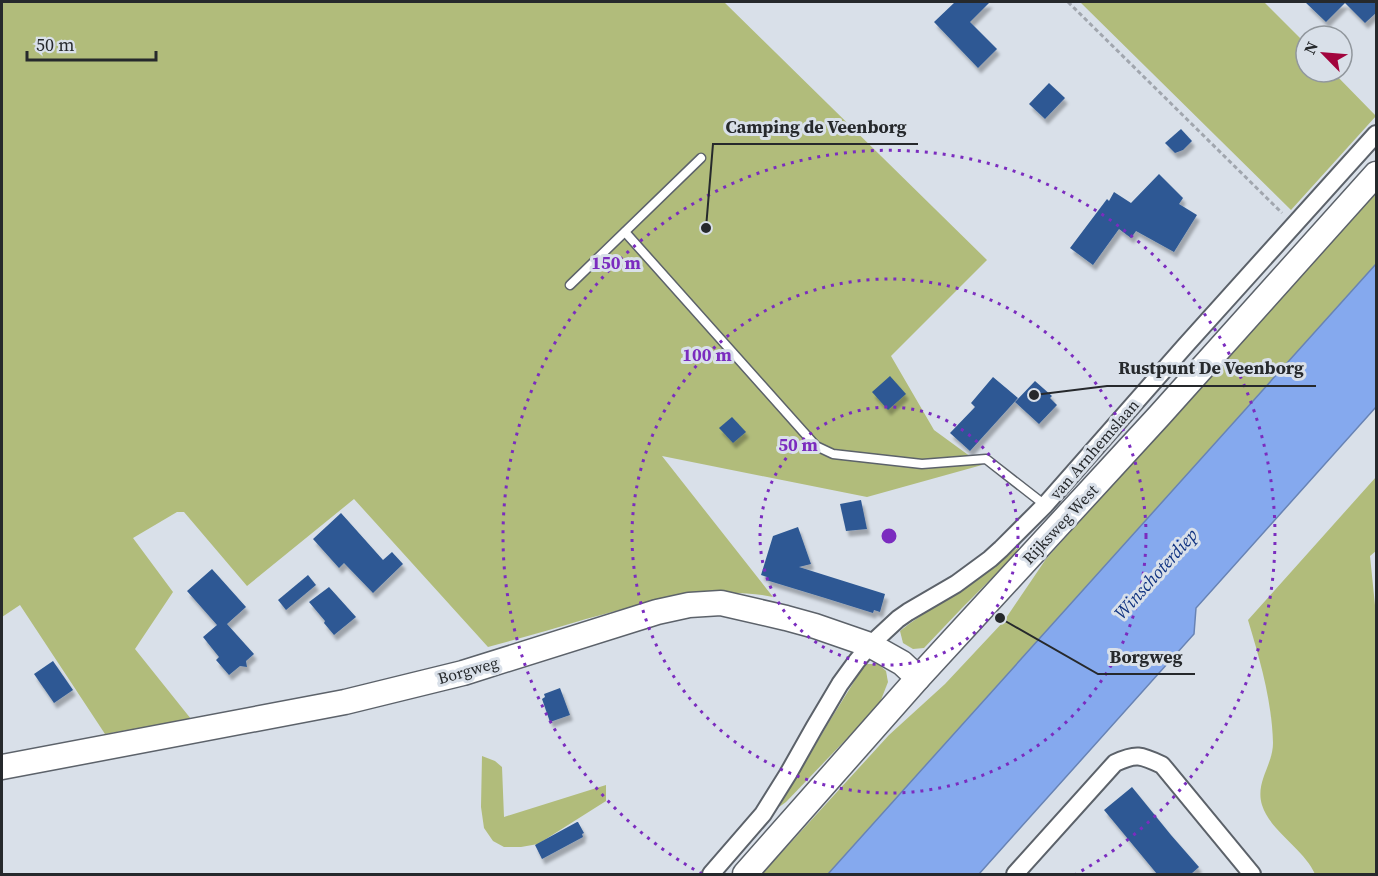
<svg xmlns="http://www.w3.org/2000/svg" width="1378" height="876" font-family="'Source Serif 4',serif">
	<defs>
		<filter id="shadow"><feDropShadow dx="3" dy="5.5" stdDeviation="1.5" flood-color="#0004"/></filter>
	</defs>
	<rect width="100%" height="100%" fill="#d9e0e9"/>
	<!-- green -->
	<g fill="#b1bc7b">
		<path d="M2 2H724L987 260 891 356 934 430 982 465 867 497 662 456 773 597C711 584 645 603 586 619 554 629 521 638 488 647L354 499 247 586 184 512H177L133 538 173 592 135 649 191 719 105 734 20 605 2 617Z"/>
		<polygon points="1080,2 1264,2 1306,44 1306,72 1333,72 1376,116 1291,210"/>
		<polygon points="1376,193 1376,264 828,874 762,874 889,735 945,684 1004,621 1046,559"/>
		<path d="M1376 477V551L1370 556 1376 615V874H1315C1304 849 1270 831 1262 805 1255 782 1273 765 1273 743 1272 701 1260 660 1248 620Z"/>
		<polygon points="1019,547 1015,555 962,608 924,648 913,649 903,643 900,631 909,624"/>
		<polygon points="865,664 878,664 886,671 888,682 879,705 786,802 779,807 829,722"/>
		<polygon points="482,756 495,761 502,767 504,817 606,785 606,801 538,844 521,847 504,847 493,841 484,828 481,807"/>
	</g>
	<!-- water -->
	<polygon fill="#85a9ee" stroke="#6883b4" stroke-width="1.5" points="1376,264 1376,407 1196,608 1194,634 979,874 828,874"/>
	<!-- building -->
	<g fill="#2e5994" filter="url(#shadow)">
		<polygon points="955,2 990,2 970,22 997,49 978,68 934,22"/>
		<polygon points="1305,2 1377,2 1377,12 1365,23 1345,3 1326,22"/>
		<polygon points="1049,83 1065,98 1045,119 1029,104"/>
		<polygon points="1181,129 1192,141 1183,150 1175,153 1165,143"/>
		<polygon points="1159,174 1183,198 1179,204 1197,215 1174,252 1136,231 1131,238 1119,229 1093,265 1070,248 1107,199 1109,201 1114,192 1131,203"/>
		<polygon points="890,376 906,394 888,410 872,392"/>
		<polygon points="993,377 1018,398 970,451 950,433 975,407 971,403"/>
		<polygon points="1035,381 1052,396 1050,398 1057,405 1039,424 1015,402"/>
		<polygon points="732,417 746,432 733,443 719,428"/>
		<polygon points="861,500 867,529 846,531 840,504"/>
		<polygon points="341,513 383,560 392,552 403,564 373,593 344,563 339,568 313,539"/>
		<polygon points="798,527 811,564 799,567 885,594 880,612 874,610 873,613 825,598 766,580 767,577 761,575 773,536"/>
		<polygon points="212,569 246,607 227,624 254,654 246,661 247,667 240,666 229,675 216,660 219,657 203,637 217,625 187,591"/>
		<polygon points="308,575 316,585 286,610 278,600"/>
		<polygon points="329,587 356,617 334,635 324,623 325,621 309,602"/>
		<polygon points="53,661 73,690 54,703 34,674"/>
		<polygon points="560,688 570,715 550,722 542,699 545,697 544,694"/>
		<polygon points="1132,787 1171,835 1199,867 1191,874 1157,874 1104,810"/>
		<polygon points="577,822 578,822 584,833 582,834 583,837 542,859 535,845"/>
	</g>
	<g fill="none" stroke-linecap="round" stroke-linejoin="round">
		<defs>
			<g id="lane">
				<polyline points="625,232 816,446 833,454 922,464 986,459 1045,505"/>
				<polyline points="570,285 701,158"/>
			</g>
			<g id="street">
				<polyline points="711,874 763,814 788,774 814,728 840,684 856,662 870,645 898,619 908,612 956,584 990,559 1001,549 1045,505 1185,346 1376,134"/>
				<path d="M1015 874 1115 763C1136 753 1141 755 1162 765L1252 874"/>
			</g>
			<g id="secondary">
				<polyline points="2,767 345,702 463,673 657,612 689,605 721,603 786,618 815,626 870,645 902,663 918,678"/>
				<polyline points="745,874 918,678 1159,416 1376,174"/>
			</g>
		</defs>
		<!-- lane casing -->
		<use href="#lane" stroke="#5c626a" stroke-width="11"/>
		<!-- street casing -->
		<use href="#street" stroke="#5c626a" stroke-width="20"/>
		<!-- secondary casing -->
		<use href="#secondary" stroke="#5c626a" stroke-width="27"/>
		<!-- path -->
		<polyline stroke="#a1a6ae" stroke-width="3" stroke-dasharray="4.5 3" stroke-linecap="butt" points="1068,2 1282,213"/>
		<!-- lane -->
		<use href="#lane" stroke="#fff" stroke-width="8"/>
		<!-- street -->
		<use href="#street" stroke="#fff" stroke-width="16"/>
		<!-- secondary -->
		<use href="#secondary" stroke="#fff" stroke-width="24"/>
	</g>
	<!-- distance rings -->
	<g fill="none" stroke="#7b2cbf" stroke-width="3" stroke-dasharray="3 6">
		<circle cx="889" cy="536" r="129"/>
		<circle cx="889" cy="536" r="257"/>
		<path d="M702 874A386 386 0 1 1 1076 874"/>
	</g>
	<g text-anchor="middle" stroke-width="6" stroke-linejoin="round" paint-order="stroke">
		<!-- street labels -->
		<g font-size="16" fill="#26292c" stroke="#d9e0e9">
			<text transform="translate(1094 449) rotate(-49)" y="6">van Arnhemslaan</text>
			<text transform="translate(1060 524) rotate(-47)" y="6">Rijksweg West</text>
			<text transform="translate(468 670) rotate(-16)" y="6">Borgweg</text>
		</g>
		<!-- water labels -->
		<g font-size="18" font-style="italic" fill="#0f3280" stroke="#d9e0e9">
			<text transform="translate(1156 574) rotate(-48)" y="6">Winschoterdiep</text>
		</g>
	</g>
	<circle cx="889" cy="536" r="9" fill="#7b2cbf" stroke="#d9e0e9" stroke-width="3"/>
	<g font-size="18" text-anchor="middle" font-weight="bold" fill="#7b2cbf" stroke="#d9e0e9" stroke-width="6" stroke-linejoin="round" paint-order="stroke">
		<text x="616" y="269">150 m</text>
		<text x="707" y="361">100 m</text>
		<text x="798" y="451">50 m</text>
	</g>
	<!-- callouts -->
	<path fill="none" stroke="#26292c" stroke-width="2" d="M706 228L713 144H918M1034 395L1107 386H1316M1000 618L1098 674H1195"/>
	<g fill="#26292c" stroke="#d9e0e9" stroke-width="2">
		<circle cx="706" cy="228" r="6"/>
		<circle cx="1034" cy="395" r="6"/>
		<circle cx="1000" cy="618" r="6"/>
	</g>
	<g font-size="18" text-anchor="middle" font-weight="bold" fill="#26292c" stroke="#d9e0e9" stroke-width="6" stroke-linejoin="round" paint-order="stroke">
		<text x="816" y="133">Camping de Veenborg</text>
		<text x="1211" y="374">Rustpunt De Veenborg</text>
		<text x="1146" y="663">Borgweg</text>
	</g>
	<!-- border -->
	<rect width="1378" height="876" fill="none" stroke="#26292c" stroke-width="6"/>
	<!-- north arrow -->
	<g transform="translate(1324 54) rotate(295)"><circle r="28" fill="#d9e0e9" stroke="#91979d" stroke-width="1.5"/>
	<path d="M0-4.5L10 22L0 15L-10 22Z" fill="#a2043d"/>
	<text y="-9" font-size="16" font-weight="bold" text-anchor="middle" fill="#26292c">N</text>
	</g>
	<!-- scale -->
	<path d="M27 51v9h129v-9" fill="none" stroke="#26292c" stroke-width="3"/>
	<text x="36" y="51" font-size="18" fill="#26292c" stroke="#d9e0e9" stroke-width="4.5" paint-order="stroke">50 m</text>
</svg>
